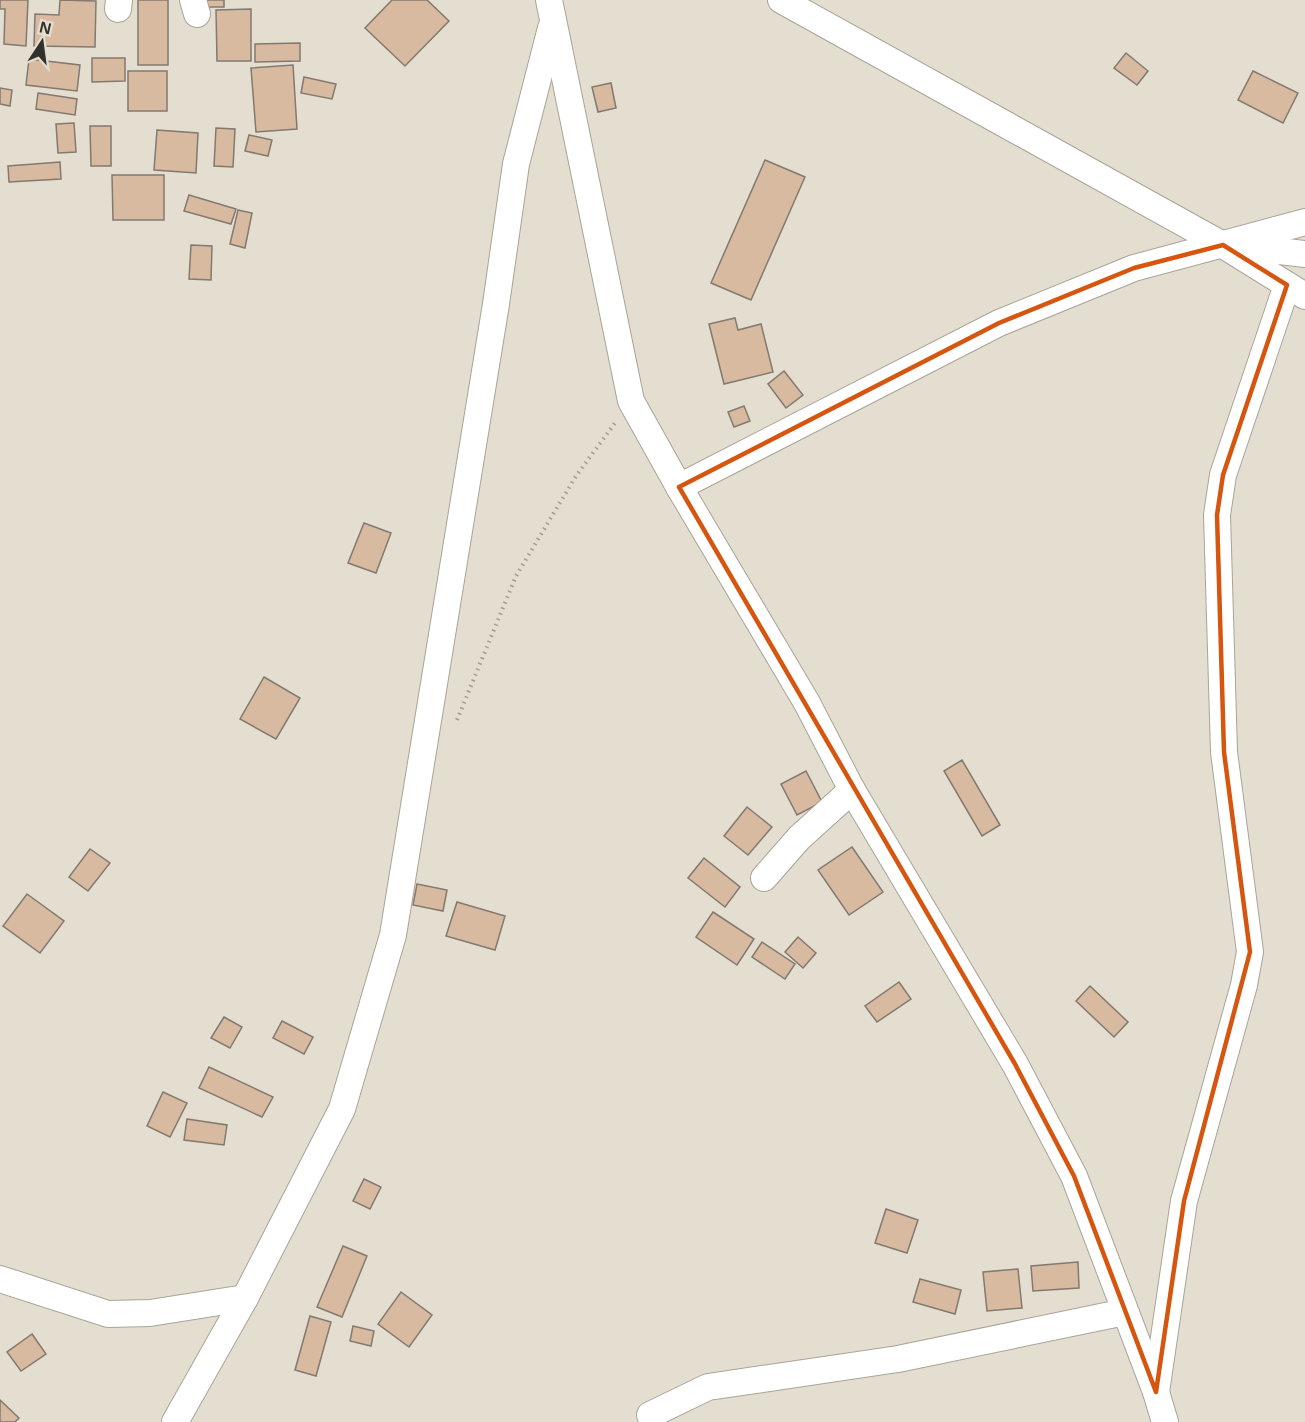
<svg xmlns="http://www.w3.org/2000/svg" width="1305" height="1422" font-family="Arial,sans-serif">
	<rect width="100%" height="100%" fill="#e4ded1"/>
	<!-- building -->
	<g fill="#d8baa0" stroke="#83796f" stroke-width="1.5">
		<polygon points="0,0 28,0 26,46 4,44 5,9 0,9"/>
		<polygon points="60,0 96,1 95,47 34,46 35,14 59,15"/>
		<rect x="138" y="0" width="30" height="65"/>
		<rect x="200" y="0" width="24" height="7"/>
		<polygon points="392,0 427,0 449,21 405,66 365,28"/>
		<polygon points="251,9 251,61 217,61 216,10"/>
		<polygon points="300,43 300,61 255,62 255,44"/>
		<polygon points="1126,53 1148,71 1137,85 1114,68"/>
		<polygon points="92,58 125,58 125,81 92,82"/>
		<polygon points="29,59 80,65 77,91 26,85"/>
		<polygon points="293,65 297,129 256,132 251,68"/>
		<rect x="128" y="71" width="39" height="40"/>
		<polygon points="1253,71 1298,93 1283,123 1238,100"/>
		<polygon points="304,77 336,84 332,99 301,93"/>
		<polygon points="611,83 616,108 598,112 592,87"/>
		<polygon points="0,88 12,90 10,106 0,104"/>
		<polygon points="38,93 77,99 75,115 36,109"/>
		<polygon points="74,123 76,152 58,153 56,124"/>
		<polygon points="90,126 111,126 111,166 91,166"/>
		<polygon points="216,128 235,129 233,167 214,166"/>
		<polygon points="157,130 198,133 196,173 154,170"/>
		<polygon points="249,135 272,140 268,156 245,151"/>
		<polygon points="765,160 805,177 751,300 711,283"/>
		<polygon points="60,162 61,179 9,182 8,166"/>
		<polygon points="112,175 164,175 164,220 113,220"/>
		<polygon points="189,195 236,209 231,224 184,211"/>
		<polygon points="238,210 252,213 245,248 230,244"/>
		<polygon points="191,245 212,246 211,280 189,279"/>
		<polygon points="735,318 738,330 761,324 773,372 724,384 709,324"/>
		<polygon points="784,371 803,395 786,408 768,384"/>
		<polygon points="744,406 750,421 734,427 728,412"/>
		<polygon points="364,523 391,533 376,573 348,563"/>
		<polygon points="264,677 300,698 276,739 240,719"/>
		<polygon points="962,760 1000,825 982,836 944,771"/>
		<polygon points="806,771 822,802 797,815 781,784"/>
		<polygon points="747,807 772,827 748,855 724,836"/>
		<polygon points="852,847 883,892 849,915 818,870"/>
		<polygon points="90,849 110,863 88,891 69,877"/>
		<polygon points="704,858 740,887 725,907 688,878"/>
		<polygon points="417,884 447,890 443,911 413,905"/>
		<polygon points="27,894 64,921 40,953 3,926"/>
		<polygon points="457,902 505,916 495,950 446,936"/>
		<polygon points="713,912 754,939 737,965 696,937"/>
		<polygon points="798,937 816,953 803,968 785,952"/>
		<polygon points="762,942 795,964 785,979 752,957"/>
		<polygon points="899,982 911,999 877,1022 865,1006"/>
		<polygon points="1090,986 1128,1022 1114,1037 1076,1001"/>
		<polygon points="224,1017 242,1027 230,1048 211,1038"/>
		<polygon points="282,1021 313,1037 304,1054 273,1038"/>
		<polygon points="209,1067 273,1097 262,1117 199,1088"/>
		<polygon points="163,1092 187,1103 170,1137 147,1126"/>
		<polygon points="187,1119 227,1125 224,1145 184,1140"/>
		<polygon points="364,1179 381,1187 370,1209 353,1201"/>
		<polygon points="886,1209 918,1220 907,1253 875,1243"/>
		<polygon points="343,1246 367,1256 342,1317 317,1307"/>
		<polygon points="1078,1262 1079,1288 1033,1291 1031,1266"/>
		<polygon points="1018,1269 1022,1308 987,1311 983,1272"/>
		<polygon points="920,1279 961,1290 955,1314 913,1302"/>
		<polygon points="401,1292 432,1315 409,1347 378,1324"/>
		<polygon points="310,1316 331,1322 316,1376 295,1370"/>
		<polygon points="353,1326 374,1331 371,1346 350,1341"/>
		<polygon points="32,1334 46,1354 21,1371 7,1352"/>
		<polygon points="0,1400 19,1418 15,1422 0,1422"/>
	</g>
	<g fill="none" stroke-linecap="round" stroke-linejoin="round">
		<defs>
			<g id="minor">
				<polyline points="193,0 197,14"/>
				<polyline points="549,0 631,401 679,487 807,703 852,790 1015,1064 1074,1176 1156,1392 1165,1422"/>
				<polyline points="781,0 1223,245 1305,296"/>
				<polyline points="118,9 119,0"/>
				<polyline points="1236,246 1305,254"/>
				<polyline points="679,487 999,323 1134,268 1305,222"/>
				<polyline points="764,878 799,838 852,790"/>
				<polyline points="0,1279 108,1314 150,1313 245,1298"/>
				<polyline points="1156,1392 1184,1201 1244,985 1250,952 1224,752 1217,515 1223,475 1287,285"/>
				<polyline points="650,1415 708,1387 898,1359 1125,1312"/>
				<polyline points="175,1422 245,1298 342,1109 393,935 496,304 516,164 551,28"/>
			</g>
		</defs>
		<!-- minor casing -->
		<use href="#minor" stroke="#a9a497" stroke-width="28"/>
		<!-- path -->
		<polyline stroke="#a29d93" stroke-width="4" stroke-dasharray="1.5 4.5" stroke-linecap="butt" points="457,720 516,576 576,476 615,423"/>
		<!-- minor -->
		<use href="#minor" stroke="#fff" stroke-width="26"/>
	</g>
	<!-- marked area -->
	<path fill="none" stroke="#d6550f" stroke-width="4.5" stroke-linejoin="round" d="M1223 245 1287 285 1223 475 1217 515 1224 752 1250 952 1184 1201 1156 1392 1074 1176 1015 1064 679 487 999 323 1134 268Z"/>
	<!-- north arrow -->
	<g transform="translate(42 42) rotate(13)" stroke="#e4ded1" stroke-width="4.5" paint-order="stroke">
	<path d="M0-4.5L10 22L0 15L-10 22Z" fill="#33312c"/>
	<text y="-9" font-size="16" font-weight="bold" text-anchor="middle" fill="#33312c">N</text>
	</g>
</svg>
